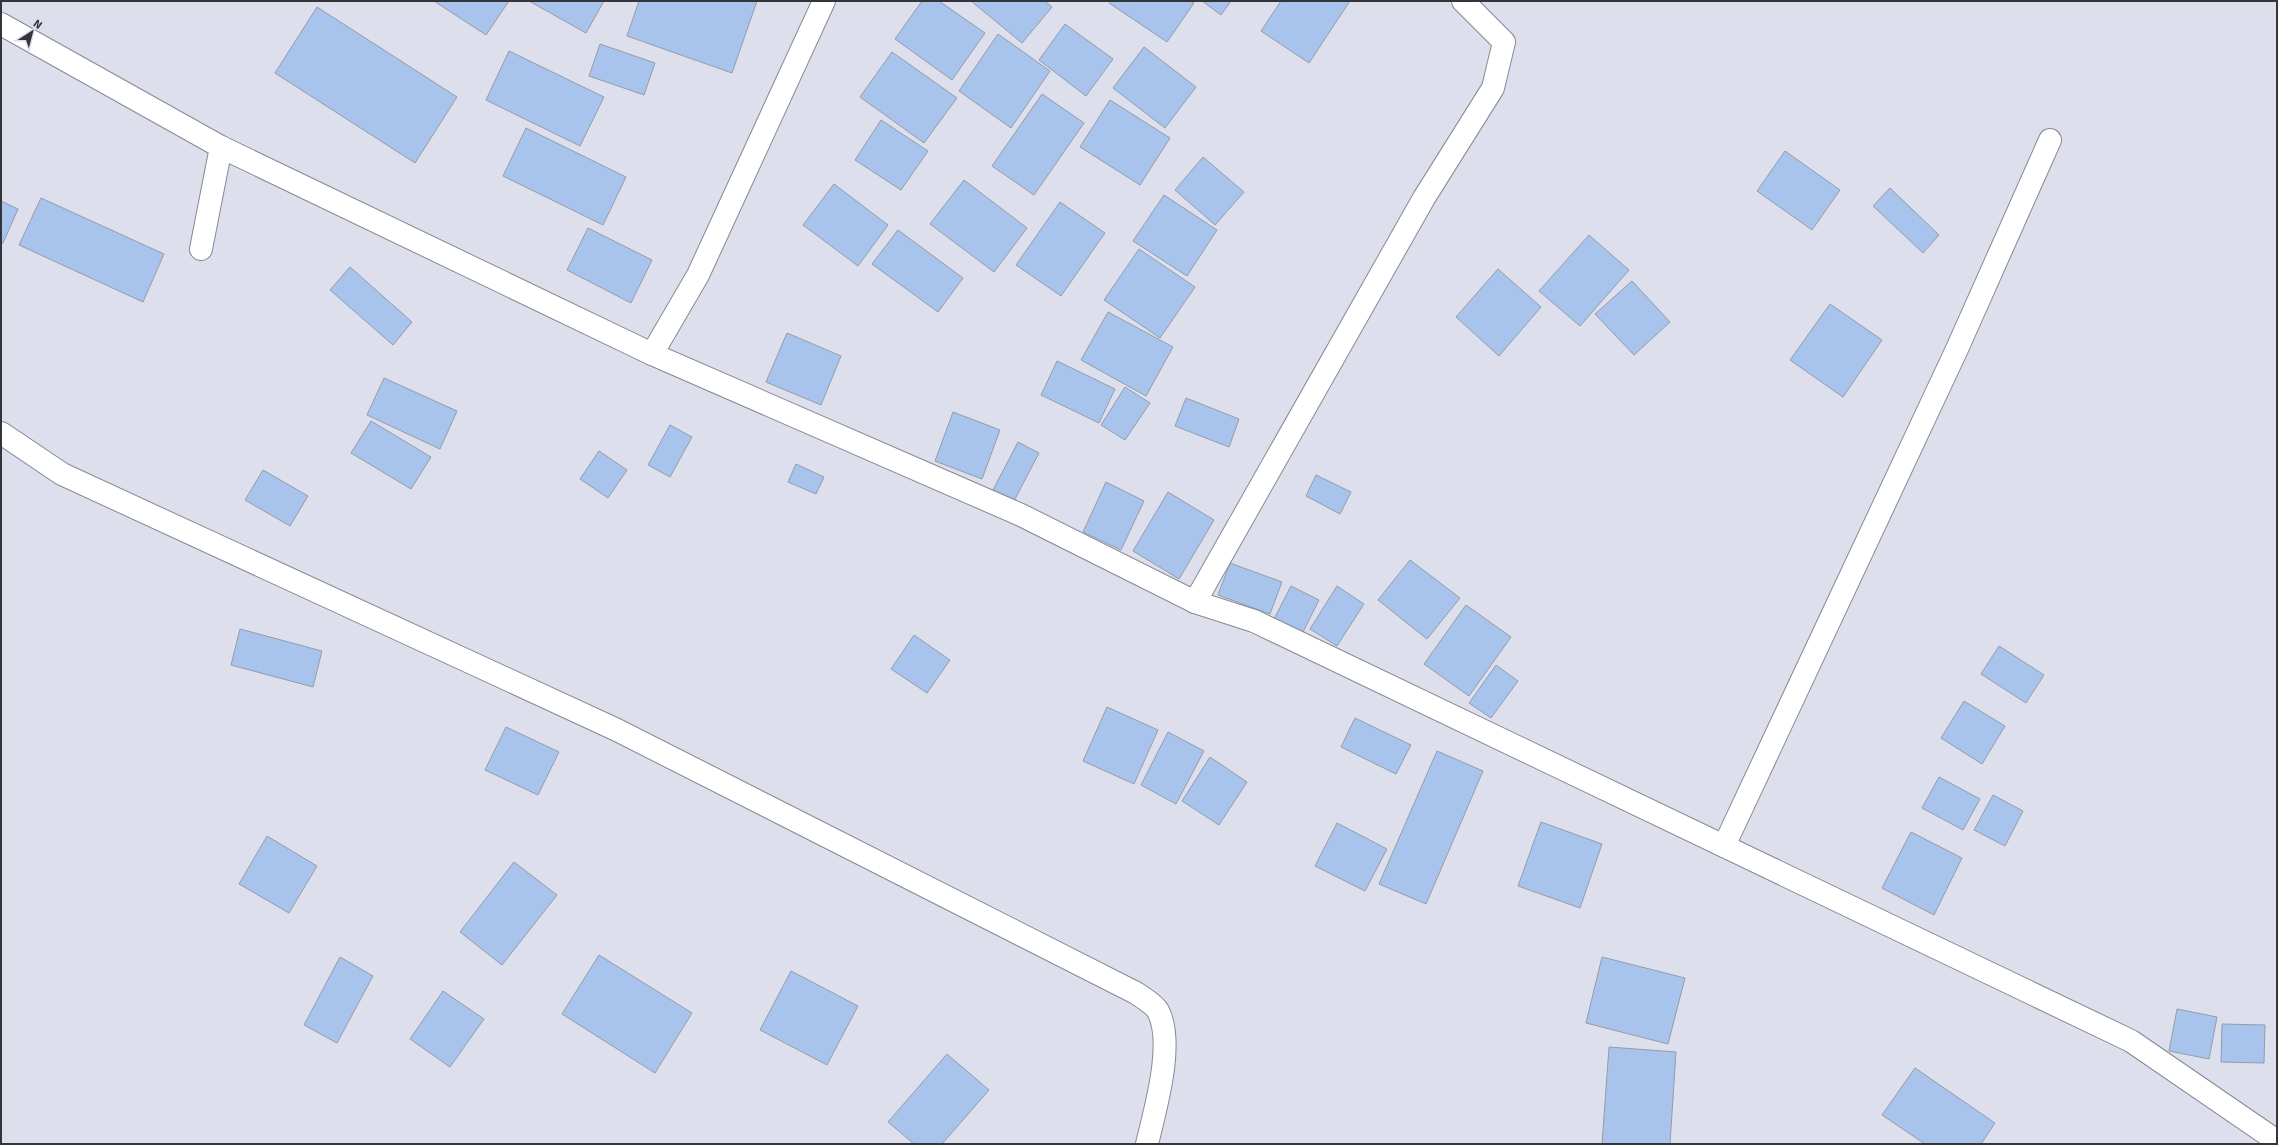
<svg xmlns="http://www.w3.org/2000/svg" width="2278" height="1145" font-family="Signika,sans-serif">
	<rect width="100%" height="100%" fill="#dddfed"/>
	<!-- building -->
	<g fill="#a8c4ed" stroke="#949ca8">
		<polygon points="434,1 509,1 486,35"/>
		<polygon points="529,1 604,1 586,33"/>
		<polygon points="639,1 757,1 732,73 627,36"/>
		<polygon points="922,1 939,1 985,33 952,80 895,39"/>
		<polygon points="971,1 1045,1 1052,7 1022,43"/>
		<polygon points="1110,1 1190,1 1194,3 1167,42 1109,3"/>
		<polygon points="1202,1 1231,1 1221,15"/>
		<polygon points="1281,1 1350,1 1309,63 1261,31"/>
		<polygon points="317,7 457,97 415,163 275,73"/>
		<polygon points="1065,24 1113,59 1086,96 1039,60"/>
		<polygon points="998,34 1050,71 1011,128 959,91"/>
		<polygon points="600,44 655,63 644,95 589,76"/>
		<polygon points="1144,47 1196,87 1165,128 1113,88"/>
		<polygon points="509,51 604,97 580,146 486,100"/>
		<polygon points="892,52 957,98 924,143 860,97"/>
		<polygon points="1042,94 1084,123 1034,195 992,166"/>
		<polygon points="1110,100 1170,138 1140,185 1080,147"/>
		<polygon points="881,120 928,151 901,190 855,160"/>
		<polygon points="526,128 626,177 603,225 503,176"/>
		<polygon points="1785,151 1840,190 1812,230 1757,191"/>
		<polygon points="1203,157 1244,192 1215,225 1175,190"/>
		<polygon points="964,180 1027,228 994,272 930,224"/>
		<polygon points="834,184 888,225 858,266 803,225"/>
		<polygon points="1890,188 1939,235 1923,253 1873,206"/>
		<polygon points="1164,195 1217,230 1187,276 1133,241"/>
		<polygon points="41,198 164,254 143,302 19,245"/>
		<polygon points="1,201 18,209 3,243 1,243"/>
		<polygon points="1060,202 1105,233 1061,296 1016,265"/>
		<polygon points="588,228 652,260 631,303 567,270"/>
		<polygon points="898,230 963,278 938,312 872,264"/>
		<polygon points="1589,235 1629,270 1580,326 1539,291"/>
		<polygon points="1139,249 1195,287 1160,338 1104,300"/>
		<polygon points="350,267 412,322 393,345 330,290"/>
		<polygon points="1498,269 1541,307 1499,356 1456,317"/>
		<polygon points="1632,281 1670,322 1634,355 1595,314"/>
		<polygon points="1830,304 1882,340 1843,397 1790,360"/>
		<polygon points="1108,312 1173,347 1146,396 1081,360"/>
		<polygon points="787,333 841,356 821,405 766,382"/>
		<polygon points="1057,361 1115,389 1099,423 1041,395"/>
		<polygon points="384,378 457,411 440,449 367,415"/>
		<polygon points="1125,387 1150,403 1125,440 1101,425"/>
		<polygon points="1186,398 1239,419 1229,447 1175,426"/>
		<polygon points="953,412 1000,430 982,479 935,461"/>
		<polygon points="371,421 431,457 411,489 351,453"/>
		<polygon points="670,425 692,437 670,477 648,465"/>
		<polygon points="1018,442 1039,453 1014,501 993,490"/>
		<polygon points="599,451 627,470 608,498 580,479"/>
		<polygon points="796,464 824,477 816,494 788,482"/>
		<polygon points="263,470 308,496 290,526 245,500"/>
		<polygon points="1316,475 1351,492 1340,514 1306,496"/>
		<polygon points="1106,482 1144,501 1121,550 1083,532"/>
		<polygon points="1168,492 1214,520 1179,579 1133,551"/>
		<polygon points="1410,560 1460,598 1427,639 1378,600"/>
		<polygon points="1230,563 1282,582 1270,614 1218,595"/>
		<polygon points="1291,586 1319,600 1301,636 1273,621"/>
		<polygon points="1337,586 1364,604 1337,646 1310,629"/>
		<polygon points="1466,605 1511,637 1469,696 1424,664"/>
		<polygon points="240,629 322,651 313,687 231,665"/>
		<polygon points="914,635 950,660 927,693 891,669"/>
		<polygon points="1999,646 2044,675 2026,703 1981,674"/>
		<polygon points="1496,665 1518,681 1491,718 1469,703"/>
		<polygon points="1964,701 2005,726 1982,764 1941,738"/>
		<polygon points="1107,707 1158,730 1134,784 1083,761"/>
		<polygon points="1355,718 1411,745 1396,774 1341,747"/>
		<polygon points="506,727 559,752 538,795 485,770"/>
		<polygon points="1168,732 1204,751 1176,804 1141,785"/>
		<polygon points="1437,751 1483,771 1426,904 1379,884"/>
		<polygon points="1210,757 1247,782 1219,825 1182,801"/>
		<polygon points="1939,777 1980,799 1963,830 1922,808"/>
		<polygon points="1993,795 2023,811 2005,846 1974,830"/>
		<polygon points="1541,822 1602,844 1580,908 1518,886"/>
		<polygon points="1337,823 1387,849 1365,891 1315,866"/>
		<polygon points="1911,832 1962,858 1934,915 1882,888"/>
		<polygon points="267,836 317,866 289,913 239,884"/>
		<polygon points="514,862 557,895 502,965 460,932"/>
		<polygon points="599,955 692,1013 655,1073 562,1014"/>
		<polygon points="340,957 373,976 337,1043 304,1025"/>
		<polygon points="1602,957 1685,978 1668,1044 1586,1023"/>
		<polygon points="791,971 858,1006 827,1065 760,1030"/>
		<polygon points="443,991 484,1019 450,1067 410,1039"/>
		<polygon points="2177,1009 2217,1017 2209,1059 2169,1051"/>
		<polygon points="2222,1024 2265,1025 2264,1063 2221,1062"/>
		<polygon points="1609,1047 1676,1052 1670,1144 1602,1144"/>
		<polygon points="947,1054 989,1090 942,1144 914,1144 888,1122"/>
		<polygon points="1915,1068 1995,1123 1981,1144 1925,1144 1882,1115"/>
	</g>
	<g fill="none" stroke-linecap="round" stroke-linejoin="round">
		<defs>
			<g id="minor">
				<polyline points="1,24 221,147 652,354 1021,515 1195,602 1254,621 2131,1041 2271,1137 2271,1144"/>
				<polyline points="201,249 221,147"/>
				<polyline points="652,354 698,275 824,1"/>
				<path d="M1 433 62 474 617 730 1136 993C1143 998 1154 1004 1158 1011 1175 1043 1155 1110 1147 1144"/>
				<polyline points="1195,602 1424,198 1493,88 1504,42 1463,1"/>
				<polyline points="1724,846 1957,349 2050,140"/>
			</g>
		</defs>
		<!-- minor casing -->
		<use href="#minor" stroke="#878995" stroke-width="24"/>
		<!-- minor -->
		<use href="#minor" stroke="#fff" stroke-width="22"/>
	</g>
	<!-- border -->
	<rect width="2278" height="1145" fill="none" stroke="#34353a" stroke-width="4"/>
	<!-- north arrow -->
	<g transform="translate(32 32) rotate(36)" stroke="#dddfed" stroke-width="3" paint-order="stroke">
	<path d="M0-3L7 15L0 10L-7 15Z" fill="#34353a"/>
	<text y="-6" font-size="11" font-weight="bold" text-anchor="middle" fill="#34353a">N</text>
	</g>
</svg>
